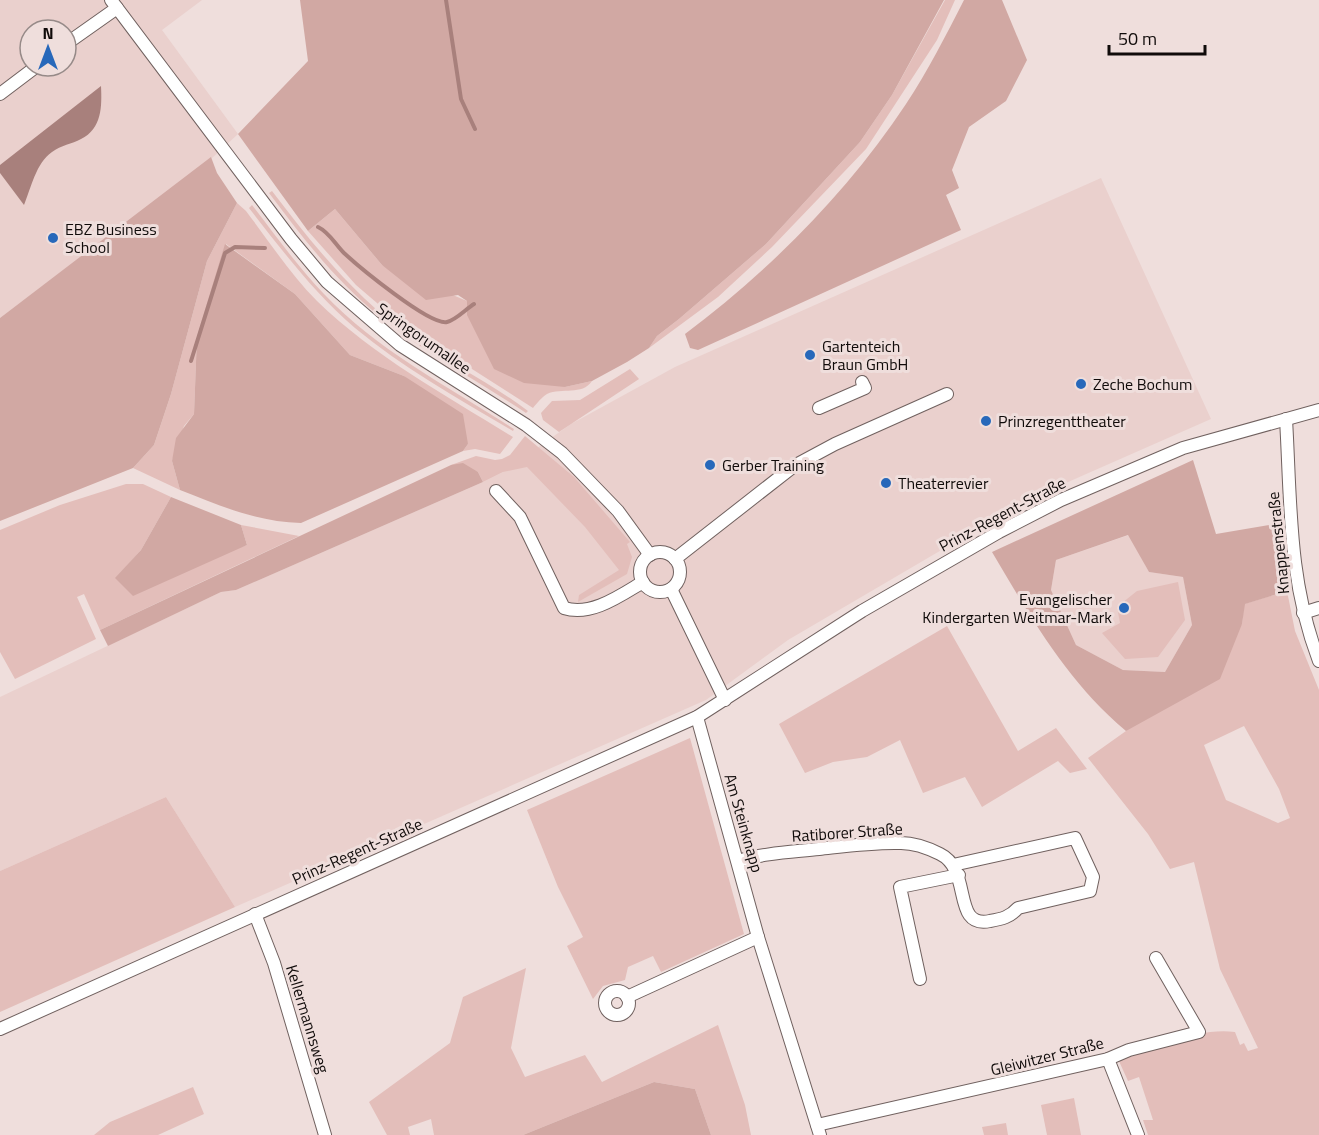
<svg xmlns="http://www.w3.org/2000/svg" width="1319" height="1135" font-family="'Titillium Web',sans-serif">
	<rect width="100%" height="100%" fill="#efdedc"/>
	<!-- built -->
	<g fill="#ead0cd" fill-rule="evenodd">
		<path d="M0 0H202L162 30 238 134 212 158 0 318ZM30 30H66V66H30Z"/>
		<polygon points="1101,178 1211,419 1025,501 788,640 706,700 235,907 166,797 0,871 0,697 221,592 236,590 483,482 503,472 571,424 675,367"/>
		<polygon points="1129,535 1149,572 1183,577 1192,625 1165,672 1123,670 1076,645 1051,590 1056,560"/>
	</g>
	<!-- green -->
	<g fill="#e3beba" fill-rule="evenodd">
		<polygon points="945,0 955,0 937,40 866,149 772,247 718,297 649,348 657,336 679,319 766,244 860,142 892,95"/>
		<path d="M272 191C313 245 355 297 411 337 449 363 491 383 528 411L526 413C477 380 424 353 378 315 335 280 302 237 269 193Z"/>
		<path d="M237 203 246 211C269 241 290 274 317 301 375 357 445 395 513 437L500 454 475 449 463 451 468 444 404 376 350 355 295 294 226 244 197 336 194 414 184 426 172 461 180 490 133 468 154 445 171 394 207 261Z"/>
		<path d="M252 205C275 235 298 267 324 294 378 351 449 387 514 429L513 431C459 399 403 368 355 328 314 293 282 250 249 208Z"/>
		<path d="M335 209 382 265 467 301 565 387 592 381C582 396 562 387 547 394 542 397 537 403 533 408L414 332 384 309 356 285 308 231Z"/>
		<polygon points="630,369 639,379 559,432 543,420 541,413 552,401 580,400"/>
		<polygon points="525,436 574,477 630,542 627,544 632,557 627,574 578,602 579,595 619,570 585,527 527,467 503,472 483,482 478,472 451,465 476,456 495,460 502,459 510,455"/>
		<polygon points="126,484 143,484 171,497 141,550 116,578 123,585 247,545 241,525 299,536 100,630 84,594 77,597 96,639 15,679 0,652 0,530 60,505"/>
		<polygon points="1178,582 1185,620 1158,657 1125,659 1102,633 1120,623 1117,607 1137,591"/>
		<path d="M1287 591 1295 631 1319 690V1135H1148L1143 1120H1153L1139 1077 1128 1081 1118 1059C1154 1048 1198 1027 1235 1032L1240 1045 1244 1043 1248 1051 1258 1048 1220 969 1194 862 1170 869 1148 834 1088 758 1126 731 1242 624 1244 604ZM1244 726 1279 789 1290 818 1278 823 1226 800 1204 745Z"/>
		<polygon points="947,626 1018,751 1056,728 1087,769 1070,773 1058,761 982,807 965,777 923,793 900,740 867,757 833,762 805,773 779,724"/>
		<polygon points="690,738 744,934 661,972 653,956 628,967 625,980 603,986 593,999 567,946 583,937 558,887 527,810"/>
		<polygon points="166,797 235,907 0,1012 0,871"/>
		<polygon points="526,968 511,1048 525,1077 585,1055 602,1082 718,1025 745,1105 751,1135 711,1135 695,1089 654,1082 523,1135 434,1135 431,1119 408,1127 410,1135 387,1135 369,1102 450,1043 463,997"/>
		<polygon points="193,1087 204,1114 158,1135 94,1135 110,1122"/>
		<polygon points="1074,1098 1081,1135 1047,1135 1041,1105"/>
		<polygon points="1006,1123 1008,1135 984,1135 982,1127"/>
	</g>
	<!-- forest -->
	<g fill="#d1a8a3" fill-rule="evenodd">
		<polygon points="300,0 944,0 892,95 860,142 766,244 679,319 657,336 649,348 627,362 592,381 565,387 524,383 494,369 467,315 467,301 458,295 426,300 382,265 335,209 308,231 238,134 308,61"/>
		<path d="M964 0H1002L1027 60 1006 101 969 127 952 170 959 188 946 195 961 230 698 350 690 348 685 334C769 271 848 192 906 104 928 71 946 35 964 0Z"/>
		<polygon points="211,157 217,173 237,203 207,261 171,394 154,445 133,468 0,521 0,318"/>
		<path d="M225 244 295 294 350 355 404 376 463 414 468 444 463 451 301 523C257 522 221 506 180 490L172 461 176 438 194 414 197 336Z"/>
		<path d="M1193 460 1216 534 1275 524 1287 591 1245 604 1242 624 1220 679 1126 731C1067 681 1031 618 992 552ZM1128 535 1149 572 1183 577 1192 625 1165 672 1123 670 1076 645 1051 590 1056 560Z"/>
		<polygon points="463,463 478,472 483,482 236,590 221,592 108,646 100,630 451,465"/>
		<polygon points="171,497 241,525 247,545 133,596 115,578 141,550"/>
		<polygon points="654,1082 695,1089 711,1135 523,1135"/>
	</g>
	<!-- water -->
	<path fill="#a8807c" d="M101 86C102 106 102 129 81 139 72 144 61 145 52 152 36 163 31 188 24 205L0 173V165Z"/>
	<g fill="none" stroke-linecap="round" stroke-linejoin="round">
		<!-- stream -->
		<g stroke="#a8807c" stroke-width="4">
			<polyline points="446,0 461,99 475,129"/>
			<path d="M318 227C329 232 335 244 344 253 358 266 430 326 447 322 456 320 466 309 474 304"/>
			<polyline points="191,361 225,253 235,247 265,248"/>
		</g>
		<defs>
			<g id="minor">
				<polyline points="111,0 291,239 327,282 400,345 526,425 562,453 618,511 650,555"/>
				<polyline points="66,44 117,8"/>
				<polyline points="0,94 37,66"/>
				<polyline points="819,408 865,388 862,382"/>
				<path d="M1286 419C1291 504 1288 580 1319 661"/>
				<path d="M496 491 520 517 564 608C591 617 621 595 643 582"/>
				<circle cx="660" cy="572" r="20"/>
				<polyline points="675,559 794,466 835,444 947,394"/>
				<polyline points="671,589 725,700"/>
				<polyline points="1303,613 1319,608"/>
				<polyline points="697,717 758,937 820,1135"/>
				<path d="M738 861C764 853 792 852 819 849 846 846 874 842 901 843 915 843 928 848 940 854 973 870 951 929 990 921 1002 919 1010 917 1018 908L1090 891 1093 877 1075 838 953 865"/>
				<polyline points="255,914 274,963 325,1135"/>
				<polyline points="920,979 900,887 959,875"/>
				<circle cx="617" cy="1003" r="12"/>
				<polyline points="627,997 758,937"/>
				<polyline points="0,1029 697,717 862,611 999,532 1061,500 1183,448 1319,410"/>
				<polyline points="1108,1059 1138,1135"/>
				<polyline points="817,1125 1108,1059 1129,1050 1199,1032 1156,958"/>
			</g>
		</defs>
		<!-- minor casing -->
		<use href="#minor" stroke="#70615f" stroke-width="14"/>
		<!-- minor -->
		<use href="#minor" stroke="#fff" stroke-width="12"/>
	</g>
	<!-- markers -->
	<g fill="#2768ba" stroke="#efdedc" stroke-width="2">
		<circle cx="53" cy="238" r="6"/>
		<circle cx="810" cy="355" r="6"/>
		<circle cx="1081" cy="384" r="6"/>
		<circle cx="986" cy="421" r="6"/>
		<circle cx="710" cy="465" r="6"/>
		<circle cx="886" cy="483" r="6"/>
		<circle cx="1124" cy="608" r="6"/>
	</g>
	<g text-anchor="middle" stroke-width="6" stroke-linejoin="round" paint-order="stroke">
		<!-- poi labels -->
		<g font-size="16" fill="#100b0a" stroke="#efdedc" text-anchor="start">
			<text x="65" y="235">EBZ Business<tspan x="65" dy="18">School</tspan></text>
			<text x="822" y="352">Gartenteich<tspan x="822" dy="18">Braun GmbH</tspan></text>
			<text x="1093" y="390">Zeche Bochum</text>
			<text x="998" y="427">Prinzregenttheater</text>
			<text x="722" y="471">Gerber Training</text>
			<text x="898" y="489">Theaterrevier</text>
			<text x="1112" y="605" text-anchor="end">Evangelischer<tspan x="1112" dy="18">Kindergarten Weitmar-Mark</tspan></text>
		</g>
		<!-- street labels -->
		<g font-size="16" fill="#100b0a" stroke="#efdedc">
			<text transform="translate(424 338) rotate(35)" y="6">Springorumallee</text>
			<text transform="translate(1002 514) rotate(-28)" y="6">Prinz-Regent-Straße</text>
			<text transform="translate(1278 543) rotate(-96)" y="6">Knappenstraße</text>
			<text transform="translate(744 823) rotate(74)" y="6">Am Steinknapp</text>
			<text transform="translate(847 832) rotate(-4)" y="6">Ratiborer Straße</text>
			<text transform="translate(357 851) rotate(-24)" y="6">Prinz-Regent-Straße</text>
			<text transform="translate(308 1019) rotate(73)" y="6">Kellermannsweg</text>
			<text transform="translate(1047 1056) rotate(-14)" y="6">Gleiwitzer Straße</text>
		</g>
	</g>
	<!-- north arrow -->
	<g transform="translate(48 48)"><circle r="28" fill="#efdedc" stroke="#968a88" stroke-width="1.5"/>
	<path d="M0-4.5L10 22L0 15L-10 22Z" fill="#2768ba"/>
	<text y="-9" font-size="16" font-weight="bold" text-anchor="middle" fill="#100b0a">N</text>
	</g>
	<!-- scale -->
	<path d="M1109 45v9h96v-9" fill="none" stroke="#100b0a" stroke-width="3"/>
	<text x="1118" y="45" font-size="18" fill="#100b0a" stroke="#efdedc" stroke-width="4.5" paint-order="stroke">50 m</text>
</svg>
